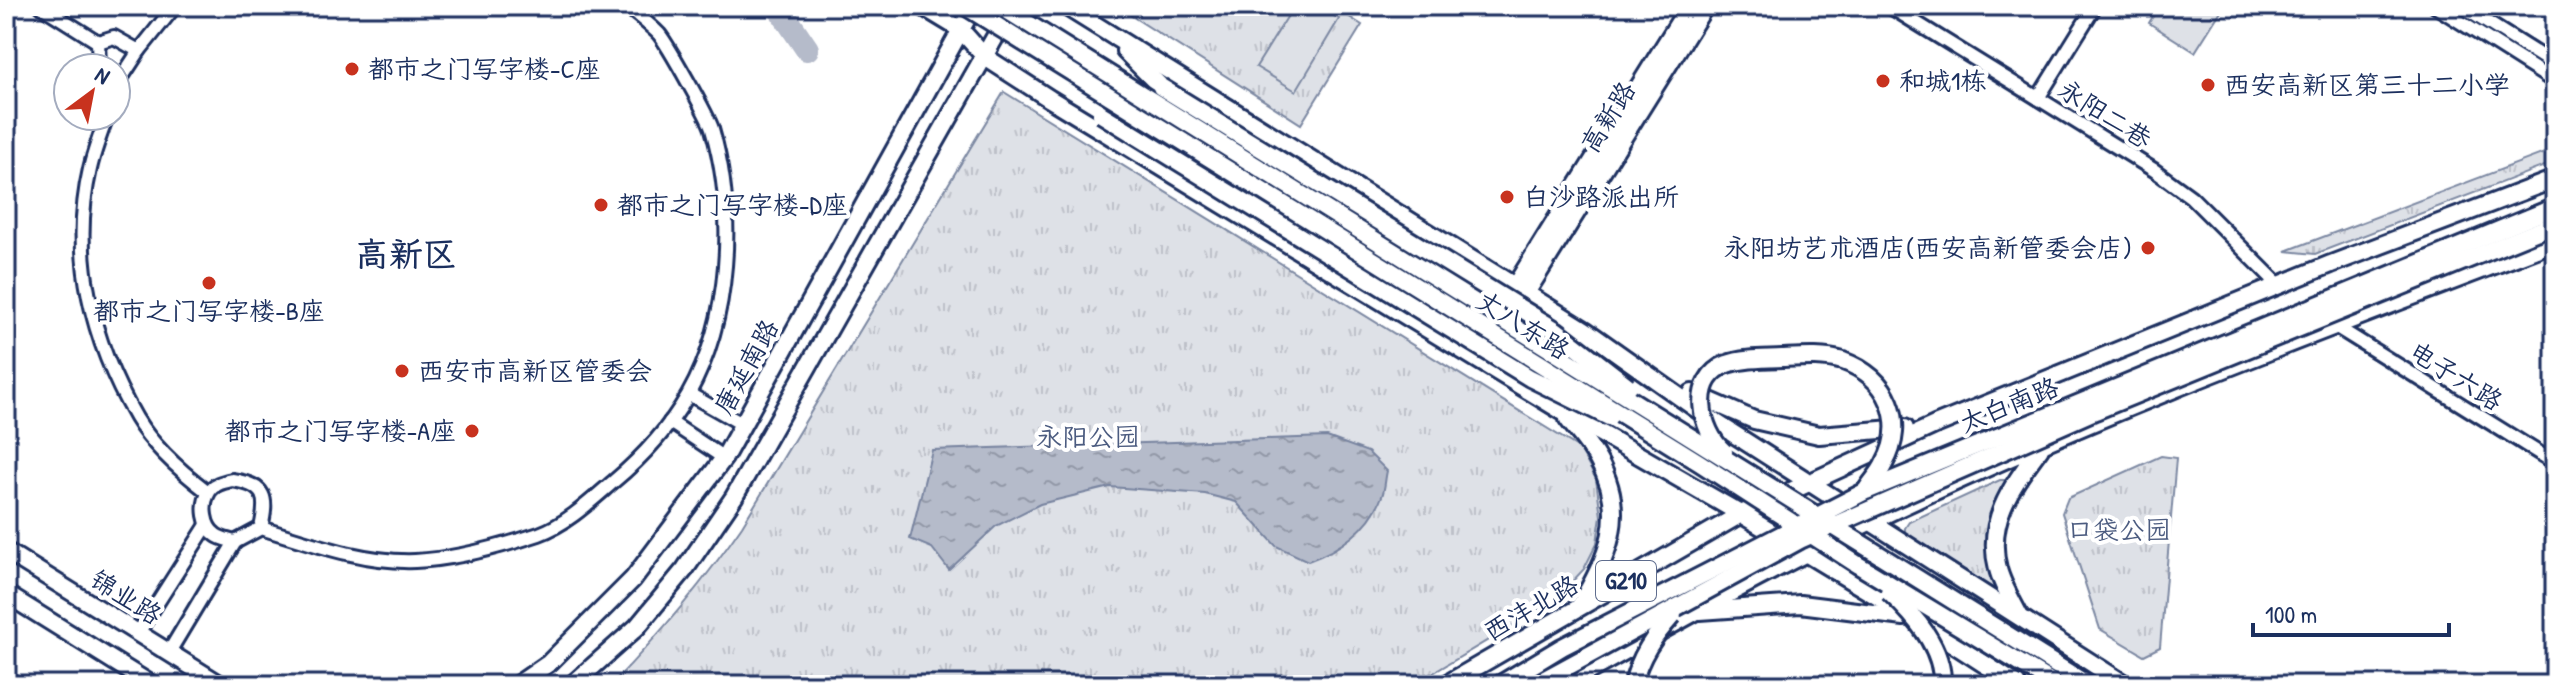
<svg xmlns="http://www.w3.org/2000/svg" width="2561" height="691" font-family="'Patrick Hand','LXGW WenKai TC',sans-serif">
	<defs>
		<pattern id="park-tufts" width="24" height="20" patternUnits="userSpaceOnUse" patternTransform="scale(2)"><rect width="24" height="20" fill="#dee1e7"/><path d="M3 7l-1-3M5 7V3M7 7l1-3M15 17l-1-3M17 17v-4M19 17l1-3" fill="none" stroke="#bec1c9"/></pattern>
		<pattern id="water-ripples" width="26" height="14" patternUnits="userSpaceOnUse" patternTransform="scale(2)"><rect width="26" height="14" fill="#b5bbca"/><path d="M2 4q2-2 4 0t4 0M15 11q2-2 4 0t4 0" fill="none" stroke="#9298a7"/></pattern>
	</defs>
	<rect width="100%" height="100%" fill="#fff"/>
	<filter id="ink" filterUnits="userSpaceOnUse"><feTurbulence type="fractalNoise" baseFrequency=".0125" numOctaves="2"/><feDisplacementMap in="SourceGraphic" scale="16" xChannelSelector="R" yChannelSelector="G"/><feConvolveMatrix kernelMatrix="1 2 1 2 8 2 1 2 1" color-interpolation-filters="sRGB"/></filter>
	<g filter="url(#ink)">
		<!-- park -->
		<g fill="url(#park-tufts)" stroke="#7c88a2" stroke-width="2">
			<polygon points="1116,6 1332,6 1362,25 1301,124"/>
			<path d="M1004 92 1579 448 1596 479 1601 516 1597 543 1584 569 1555 600 1413 685H611C660 634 702 585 742 526Z"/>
			<polygon points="2555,149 2555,162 2315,254 2286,251"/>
			<polygon points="2161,456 2176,458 2160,647 2144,655 2100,629 2062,513 2068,498"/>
			<path d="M2000 480H2005L2006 483C1980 527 1990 545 1998 592L1905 536V528L1909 522Z"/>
		</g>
		<!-- pitch -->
		<g fill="#dee1e7" stroke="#7c88a2" stroke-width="2">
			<polygon points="1294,6 1317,6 1339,19 1296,91 1256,67"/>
			<polygon points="2159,6 2224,6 2195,52 2149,23"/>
		</g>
		<!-- water -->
		<path fill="url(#water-ripples)" stroke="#77839f" stroke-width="2" d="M1327 437 1368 452 1387 471C1385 479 1385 489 1382 496 1370 529 1339 550 1308 561L1276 546 1236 502 1205 494 1110 487 1040 504 996 526 949 570 932 548 910 539 932 450Z"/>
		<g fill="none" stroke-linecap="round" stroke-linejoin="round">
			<!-- river -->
			<polyline stroke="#b5bbca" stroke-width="24" points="778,6 807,49"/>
			<defs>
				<g id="minor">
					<polyline points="41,6 98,42"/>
					<polyline points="1889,6 2154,170 2191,197 2279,285"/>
					<polyline points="2435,6 2555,82"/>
					<polyline points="2461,6 2555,65"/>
					<polyline points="104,68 99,65 98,42 114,37 139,51 175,6"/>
					<polyline points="120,80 139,51"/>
					<polyline points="2038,98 2095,6"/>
					<path d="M107 116C101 133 94 151 90 169 70 255 92 342 136 418 152 445 183 473 208 492"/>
					<polyline points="2335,326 2555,463"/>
					<polyline points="689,394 742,424"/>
					<polyline points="670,422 724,458"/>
					<path d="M232 480C266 485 268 497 261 528L235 542C229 540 221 539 216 535 204 527 201 505 209 492 213 484 223 482 232 480Z"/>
					<path d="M261 528C310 543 364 563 415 561 456 559 500 547 539 534 567 524 592 500 613 482 643 457 669 428 688 395 731 319 736 212 712 129 708 116 668 45 659 34 649 24 637 15 627 6"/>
					<polyline points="138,633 207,525"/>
					<polyline points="169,652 235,542"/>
				</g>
				<g id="major">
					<polyline points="922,6 960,29 985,57 1050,99 1562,411 1741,514 1913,618 2017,685"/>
					<polyline points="1065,6 1585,330 1718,424 2126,685"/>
					<polyline points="1125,51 1161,87"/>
					<polyline points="1515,286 1689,6"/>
					<polyline points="1526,293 1705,6"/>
					<polyline points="1692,393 1754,420 1819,435 1905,428"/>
					<path d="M1568 419C1578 432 1590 445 1598 460 1629 514 1607 558 1579 607"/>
					<polyline points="6,551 221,685"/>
					<polyline points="6,594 152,685"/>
					<polyline points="1700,611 1800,604 1904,617"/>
					<path d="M2019 615C2012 601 2002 585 1998 569 1985 520 2013 485 2040 448"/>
					<polyline points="517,685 549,663 633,579 724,458 974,6"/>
					<polyline points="572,685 637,627 685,569 734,497 1007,16"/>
					<polyline points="1445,685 1741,514 1935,425 2331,264 2555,179"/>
					<path d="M1564 685C1664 629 1764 572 1867 523 2090 416 2324 330 2555 242"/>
				</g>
			</defs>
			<!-- minor casing -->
			<use href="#minor" stroke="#1b2f5e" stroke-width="18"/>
			<!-- major casing -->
			<use href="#major" stroke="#1b2f5e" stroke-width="22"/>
			<!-- minor -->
			<use href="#minor" stroke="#fff" stroke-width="12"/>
			<!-- major -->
			<use href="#major" stroke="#fff" stroke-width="16"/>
			<defs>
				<g id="major-bridge">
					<polyline points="965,6 1700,463 1858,565 2056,685"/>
					<polyline points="1000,6 2088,685"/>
					<polyline points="1161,87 1556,330 1628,386"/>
					<polyline points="1101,114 1530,378 1609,417"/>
					<path d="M1724 452C1700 430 1689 379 1727 364 1744 358 1764 359 1782 358 1801 357 1824 355 1843 361 1888 377 1908 421 1884 464 1880 473 1872 481 1867 489"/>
					<path d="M1889 592C1914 615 1944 648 1942 685"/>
					<polyline points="1499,685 1562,647 1866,491 2555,207"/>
					<polyline points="1534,685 1800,540 2095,411 2555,224"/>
					<path d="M1633 685C1639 657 1654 636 1673 615"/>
				</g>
			</defs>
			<!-- major-bridge casing -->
			<use href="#major-bridge" stroke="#1b2f5e" stroke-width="22" stroke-linecap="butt"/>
			<!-- major-bridge -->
			<use href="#major-bridge" stroke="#fff" stroke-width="16"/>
		</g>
	</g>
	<!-- markers -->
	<g fill="#c8321e" stroke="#fff" stroke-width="3">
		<circle cx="352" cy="69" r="8"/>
		<circle cx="1883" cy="81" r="8"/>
		<circle cx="2208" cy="85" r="8"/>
		<circle cx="1507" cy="197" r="8"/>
		<circle cx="601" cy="205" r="8"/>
		<circle cx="2148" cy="248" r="8"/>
		<circle cx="209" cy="283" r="8"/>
		<circle cx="402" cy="371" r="8"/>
		<circle cx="472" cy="431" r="8"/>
	</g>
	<g text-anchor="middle" stroke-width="8" stroke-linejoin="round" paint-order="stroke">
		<!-- shield labels -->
		<rect fill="#fff" stroke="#5f6d8e" stroke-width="2" x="1596" y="561" width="60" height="40" rx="6"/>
		<g font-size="24" font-weight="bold" fill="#1b2f5e">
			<text x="1626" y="589">G210</text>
		</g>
		<!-- poi labels -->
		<g font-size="26" fill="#1b2f5e" stroke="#fff" text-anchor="start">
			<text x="368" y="78">都市之门写字楼-C座</text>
			<text x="1899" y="90">和城1栋</text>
			<text x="2224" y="94">西安高新区第三十二小学</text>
			<text x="1523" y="206">白沙路派出所</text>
			<text x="617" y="214">都市之门写字楼-D座</text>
			<text x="2132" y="257" text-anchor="end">永阳坊艺术酒店(西安高新管委会店)</text>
			<text x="209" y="320" text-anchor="middle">都市之门写字楼-B座</text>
			<text x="418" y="380">西安市高新区管委会</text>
			<text x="456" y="440" text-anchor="end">都市之门写字楼-A座</text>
		</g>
		<!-- street labels -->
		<g font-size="26" fill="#1b2f5e" stroke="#fff">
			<text transform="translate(2105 114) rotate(32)" y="9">永阳二巷</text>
			<text transform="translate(1608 117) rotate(-58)" y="9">高新路</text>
			<text transform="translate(1523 325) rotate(32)" y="9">丈八东路</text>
			<text transform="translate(746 367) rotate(-61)" y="9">唐延南路</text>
			<text transform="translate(2456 376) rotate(32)" y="9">电子六路</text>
			<text transform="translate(2009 405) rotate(-22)" y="9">太白南路</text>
			<text transform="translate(126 597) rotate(32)" y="9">锦业路</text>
			<text transform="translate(1531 608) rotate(-30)" y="9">西沣北路</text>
		</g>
		<!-- park labels -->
		<g font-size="26" fill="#4c5c80" stroke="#fff">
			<text x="1088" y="446">永阳公园</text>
			<text x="2119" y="539">口袋公园</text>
		</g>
		<!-- district labels -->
		<g font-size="34" font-weight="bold" fill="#1b2f5e" stroke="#fff">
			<text x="406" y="266">高新区</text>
		</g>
	</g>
	<!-- margin -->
	<rect width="2561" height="691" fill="none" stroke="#fff" stroke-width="32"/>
	<rect x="16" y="16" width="2529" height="659" fill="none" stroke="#1b2f5e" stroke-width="3" filter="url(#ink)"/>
	<!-- north arrow -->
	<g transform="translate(92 92) rotate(32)"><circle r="38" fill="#ffffff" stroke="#a4acbf" stroke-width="2"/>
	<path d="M0-6L14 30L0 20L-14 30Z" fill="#c8321e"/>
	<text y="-12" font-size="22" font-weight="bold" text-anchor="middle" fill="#1b2f5e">N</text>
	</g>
	<!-- scale -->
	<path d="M2253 623v12h196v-12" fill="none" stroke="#1b2f5e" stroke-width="4"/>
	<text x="2265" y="623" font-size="24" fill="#1b2f5e" stroke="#ffffff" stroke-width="6" paint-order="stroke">100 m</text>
</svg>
